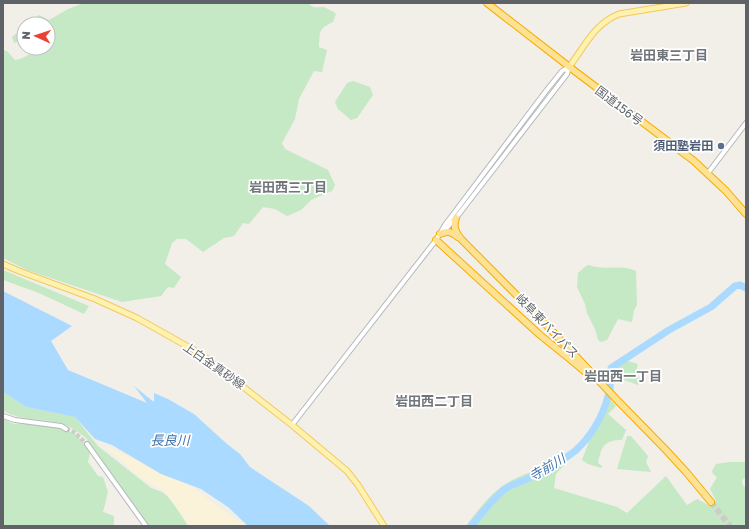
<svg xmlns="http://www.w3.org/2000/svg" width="749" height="529" font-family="'Golos Text','Noto Sans JP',sans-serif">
	<rect width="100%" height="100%" fill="#f1efe8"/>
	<!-- green -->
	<g fill="#c5e8c5">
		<path d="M84 3H309C312 9 318 7 324 7 328 10 333 10 336 14L333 22C318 29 320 31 319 47L327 50 322 72 314 71 299 99 295 119 282 143 285 149 328 170 335 185 332 191 311 200 301 210 287 216 275 209 263 207 249 224 243 223 234 236 224 238 203 252 186 239H177L172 243 165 264 181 277 174 288 168 287 161 296 122 302 27 270 3 258V50L7 51 15 60C22 59 31 55 35 48H48V24H28L39 15 49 20 68 9Z"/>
		<polygon points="24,27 24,40 14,43 12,37"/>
		<polygon points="353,81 370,87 373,95 357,118 351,120 338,109 335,102 347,83"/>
		<path d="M589 265C604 271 621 264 636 271L637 305 634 310 632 322 618 319 607 340 601 342 598 340 595 329 587 313 585 304 577 287 578 273 586 266Z"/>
		<polygon points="3,270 89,306 84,314 39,293 3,280"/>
		<polygon points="624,360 638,364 635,375 641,379 638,385 616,377 612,376 615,367"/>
		<path d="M3 392 26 407 75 417 98 446 151 488 162 492 170 498 188 526H147L86 438C78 431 69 426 59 423 40 418 22 421 3 411Z"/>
		<path d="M608 397 616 406 608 414 626 430 622 440C604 440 601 447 598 463L602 466 601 468 588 464 582 460 590 439 589 437 604 412Z"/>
		<polygon points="3,419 14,424 33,424 63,429 75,434 84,443 90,453 88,462 98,476 103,477 108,492 103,512 114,516 114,526 3,526"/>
		<polygon points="627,436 631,436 648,456 646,462 651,472 617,469"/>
		<path d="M730 462H746V477L742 480 743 485 746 488V526H466C476 512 488 497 501 487 518 475 539 469 558 463L564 465 556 474 554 488 617 507 627 513 666 476 687 505 697 499 710 506 716 501 710 489 717 477 713 474 712 471 716 464Z"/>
	</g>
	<!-- sand -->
	<polygon fill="#fbf3d9" points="107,448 111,448 194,488 215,505 246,526 190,526 163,490 139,477"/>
	<!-- water -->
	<polygon fill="#aadaff" points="3,291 72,326 51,341 68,370 147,403 134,386 154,402 154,393 168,399 194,414 227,444 240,454 250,467 309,506 330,526 248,526 228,507 201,489 161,474 112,445 95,439 75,417 26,407 3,392"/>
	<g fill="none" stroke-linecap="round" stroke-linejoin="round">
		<!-- river -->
		<g stroke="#aadaff" stroke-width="7">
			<polyline points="610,389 611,368 669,330 711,307 735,286 740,285 746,288"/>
			<path d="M471 526C482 514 492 499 505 489 511 484 520 483 527 479 543 472 561 462 575 451 591 437 603 416 608 396"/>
		</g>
		<!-- minor-tunnel -->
		<polyline stroke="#ccccc8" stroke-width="4" stroke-dasharray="4 2" stroke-linecap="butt" points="66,429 74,432 87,444"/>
		<!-- highway-tunnel -->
		<polyline stroke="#ccccc8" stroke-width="6" stroke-dasharray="6 3" stroke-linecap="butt" points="711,502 730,526"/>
		<defs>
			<g id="minor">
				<polyline points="708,173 746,123"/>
				<polyline points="442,233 456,218 567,74 569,67"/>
				<polyline points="3,416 15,420 61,426 66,429"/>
				<polyline points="292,425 436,240 445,225 546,91 562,71 569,67"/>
				<polyline points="87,444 146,526"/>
			</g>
			<g id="major">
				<path d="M569 67C585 46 594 24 619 14L686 3"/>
				<polyline points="3,264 19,271 95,299 137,318 201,354 292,425 347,471 358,485 384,526"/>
			</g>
			<g id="highway">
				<polyline points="487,3 576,72 694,161 726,191 746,214"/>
				<path d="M456 218C453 226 455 232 461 239L553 332 618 401 665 449 687 473 711 502"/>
				<path d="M440 234C448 230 451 232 458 237"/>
				<polyline points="436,240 540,335 571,360 590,376"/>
			</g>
		</defs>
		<!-- minor casing -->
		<use href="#minor" stroke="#b5b8bc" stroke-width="6"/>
		<!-- major casing -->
		<use href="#major" stroke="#f2c960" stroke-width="7"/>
		<!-- highway casing -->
		<use href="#highway" stroke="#f9ab00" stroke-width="8"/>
		<!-- minor -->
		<use href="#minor" stroke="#fff" stroke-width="4"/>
		<!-- major -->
		<use href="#major" stroke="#fff2af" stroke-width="5"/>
		<!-- highway -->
		<use href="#highway" stroke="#fde293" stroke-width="6"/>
	</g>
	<!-- markers -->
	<circle fill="#5c6f8a" stroke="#fff" stroke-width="1.5" cx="721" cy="146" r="4"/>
	<g text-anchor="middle" stroke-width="3.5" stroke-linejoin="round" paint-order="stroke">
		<!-- street labels -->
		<g font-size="12" fill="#5f6368" stroke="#fff">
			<text transform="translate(619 106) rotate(37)" y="4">国道156号</text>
			<text transform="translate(547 326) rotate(46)" y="4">岐阜東バイパス</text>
			<text transform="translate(214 366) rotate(35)" y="4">上白金真砂線</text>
		</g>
		<!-- service labels -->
		<g font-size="12" font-weight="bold" fill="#4e5e75" stroke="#fff" text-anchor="end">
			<text x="713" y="150">須田塾岩田</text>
		</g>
		<!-- neighbourhood labels -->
		<g font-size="13" font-weight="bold" fill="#70757a" stroke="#fff">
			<text x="669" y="60">岩田東三丁目</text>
			<text x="288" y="192">岩田西三丁目</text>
			<text x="623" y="381">岩田西一丁目</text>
			<text x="434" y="406">岩田西二丁目</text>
		</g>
		<!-- water labels -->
		<g font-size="13" font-style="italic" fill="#4174aa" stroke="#fff">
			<text x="170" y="445">長良川</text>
			<text transform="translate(547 467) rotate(-31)" y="5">寺前川</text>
		</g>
	</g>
	<!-- border -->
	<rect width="749" height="529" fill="none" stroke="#5f6368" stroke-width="8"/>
	<!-- north arrow -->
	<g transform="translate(36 36) rotate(273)"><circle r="19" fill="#ffffff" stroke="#bfc1c3"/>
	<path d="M0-3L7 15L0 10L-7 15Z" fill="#ea4335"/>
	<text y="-6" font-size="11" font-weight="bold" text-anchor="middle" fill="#5f6368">N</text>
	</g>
</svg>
